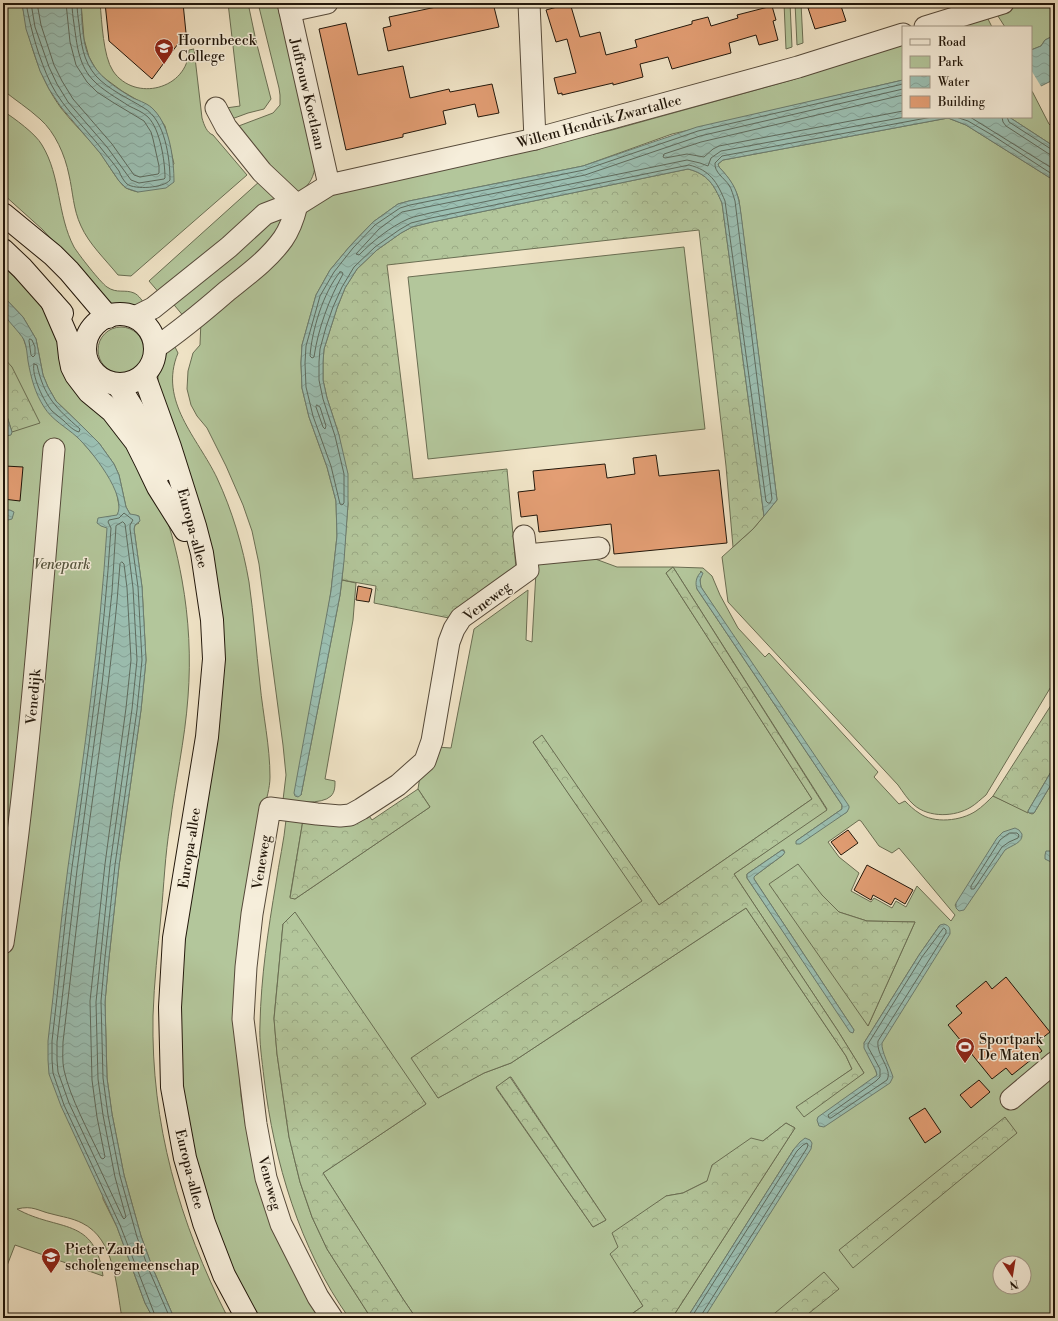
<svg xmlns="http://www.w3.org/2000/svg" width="1058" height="1321" font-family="'Libre Bodoni',serif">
	<defs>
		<pattern id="forest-crowns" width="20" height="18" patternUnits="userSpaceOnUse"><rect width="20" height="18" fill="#b3c69b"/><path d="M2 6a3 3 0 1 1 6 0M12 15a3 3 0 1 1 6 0" fill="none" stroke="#9aa984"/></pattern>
		<pattern id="water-waves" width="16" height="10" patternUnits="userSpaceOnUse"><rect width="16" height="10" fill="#9bbfb2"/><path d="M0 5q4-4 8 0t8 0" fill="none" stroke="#85a398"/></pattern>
	</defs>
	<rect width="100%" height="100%" fill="#f1e5c8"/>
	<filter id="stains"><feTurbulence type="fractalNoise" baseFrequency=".005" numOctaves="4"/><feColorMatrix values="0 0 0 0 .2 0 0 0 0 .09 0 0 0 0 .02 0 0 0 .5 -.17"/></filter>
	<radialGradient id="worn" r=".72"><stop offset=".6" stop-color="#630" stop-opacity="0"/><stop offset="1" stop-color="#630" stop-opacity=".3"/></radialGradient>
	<!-- green -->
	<g fill="#b3c69b" stroke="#6a6e53" fill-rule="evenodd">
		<path d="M3 3H22C28 39 39 78 61 108 73 124 89 138 101 154 106 161 120 185 126 188 130 190 134 191 138 192L174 164 165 126 154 110 122 91 107 80 98 73 89 57 84 39 81 3H100C102 22 103 56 113 71 135 103 188 89 189 50L194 49 202 118C204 125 207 133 213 135L247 175 131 276 118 275C105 259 89 244 81 226 73 209 73 192 69 175 65 155 55 132 40 119 28 108 15 100 3 90Z"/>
		<polygon points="228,3 248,3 256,41 271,99 264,109 248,113 229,120 226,108 240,106"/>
		<path d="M258 3H281L315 168C312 181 309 185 298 193L292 191 236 127 273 113 280 105V95L279 88Z"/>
		<polygon points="784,3 790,3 792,47 786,49"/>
		<polygon points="795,3 801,3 803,43 797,45"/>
		<polygon points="1024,3 1055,3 1055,35 1045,40 1041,46 1031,50 1031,27 1005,27 996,13"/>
		<polygon points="987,17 992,27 957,27"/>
		<path d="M903 44V80L672 134 583 166 409 201 398 204 373 222 350 246 330 270 316 295 302 345 301 363 302 388 309 417 327 467 336 501 337 536 331 591 301 795 340 595 342 580 356 583 353 620 325 779 335 781C335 786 335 792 331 796 322 805 294 802 283 800L286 775 283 745 259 564 252 531 243 505 226 466 207 428 197 416 191 405 187 389 188 371 193 353 200 345 201 320 314 204 326 195 612 130 792 80Z"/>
		<polygon points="1031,91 1032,91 1049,124 1055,130 1055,147 1009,117 1031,117"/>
		<path d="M3 111C14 118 36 134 42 145 61 176 57 215 74 247 79 255 100 282 107 287 117 294 125 289 134 293 139 295 143 302 146 306L126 308 111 304 43 230 3 194Z"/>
		<path d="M948 118 966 125 1055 181V680L986 795C981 799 976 804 971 807 955 817 929 818 914 805 908 800 903 792 898 785L728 602 722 557 753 529 777 500 739 200C735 186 728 177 719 167L718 164 723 160Z"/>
		<polygon points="260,181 275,199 272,206 161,295 149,281"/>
		<polygon points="281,217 284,220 280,233 185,318 170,300 258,228"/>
		<polygon points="684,247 705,429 428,459 408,277"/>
		<path d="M3 266C20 282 43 306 55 325 73 352 87 380 103 408 115 429 128 449 141 470 146 478 152 486 156 494 169 519 177 552 182 580 189 619 191 658 188 697 185 740 175 783 170 825 165 855 164 885 161 915 158 949 154 982 153 1016 151 1124 179 1222 228 1318H174L153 1269 141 1236 124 1175 112 1114 107 1078 105 1002 109 958 119 866 141 710 146 660 142 587 134 529 135 525 139 523 130 514 126 507 119 475 114 464 99 443 85 429 56 401 48 387 43 375 36 339 23 317 3 296Z"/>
		<path d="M3 306 16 316 42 395 114 479 122 522 91 871 103 1199 117 1227 145 1303 153 1318H122C116 1286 115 1239 82 1223 72 1218 63 1217 52 1214 38 1211 33 1205 17 1209 58 1232 95 1216 103 1276L15 1245 3 1276Z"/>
		<circle cx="121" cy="350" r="23"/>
		<path d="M174 345 178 353C158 401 198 438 217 478 232 510 243 547 249 582 254 616 256 650 260 684 263 715 270 746 270 777 270 788 266 800 264 810L236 1025 241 1096 246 1127 323 1318H256L210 1220 183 1106 178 985 221 692 158 386V372L163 354Z"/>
		<path d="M590 557 617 567H673L703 568 712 576 720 595 738 628 765 657 769 653 878 772 874 777 899 804 905 801C909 805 914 810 919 813 934 824 961 821 976 811 982 807 988 801 993 796L1032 814 1034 813 1055 778V851H1054L1055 858V1318H696L794 1149 687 1318H672L795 1128 786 1123 763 1141 707 1181 683 1193 666 1196 618 1248 611 1254 643 1306 626 1318H416L403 1299 323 1173 426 1104 283 924 274 1018 277 1054 289 1137 300 1182 312 1217 327 1249 371 1318H349C300 1249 274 1162 264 1078 262 1060 259 1042 260 1024 261 977 268 930 276 883 279 862 284 841 286 820H303L290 897 295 899 430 807 418 789 420 776 437 747 451 748 474 629 528 590 526 640 532 642 536 572 537 565 543 561ZM673 567 827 809 734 874 838 1031 864 1073 796 1108 852 1069 846 1056 746 908 511 1063 484 1073 438 1098 412 1058 643 901 533 742 542 736 659 905 812 799 666 573ZM701 571 700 582 701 587 847 812 796 841 842 809V805L697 589ZM859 820 861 821 879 846 892 853 899 848 955 915 951 921 917 886 906 907 896 901 892 908 874 898 871 902 851 891 859 873 839 857 828 842ZM1019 830 958 910 955 905ZM782 850H784L783 855 756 875 753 877 754 879 854 1030 852 1033 747 878V874ZM822 895 839 912 867 921 915 922 868 1026ZM940 925 870 1050 881 1078H874L877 1075 876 1071 864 1043 919 955ZM510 1077H511L606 1220 593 1227 496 1088ZM1000 1263H1024V1287H1000Z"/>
	</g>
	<!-- forest -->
	<g fill="url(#forest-crowns)" stroke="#6a6e53">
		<path d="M688 169C708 174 714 185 722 203L764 516 753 529 733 547 726 466 699 230 387 265 413 479 507 469 516 568 449 618 374 603 376 586 342 580 348 504 339 435 327 398 323 380V362L324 349 337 308 345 288 357 269 377 250 401 233 412 227 432 222Z"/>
		<polygon points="3,357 12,367 40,423 12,432 3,404"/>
		<polygon points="673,567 827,810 734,874 838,1031 864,1073 804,1117 796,1107 852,1069 846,1056 746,908 511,1063 484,1073 438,1098 411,1058 642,901 533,742 542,735 659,905 812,799 666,573"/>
		<polygon points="1055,699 1055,765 1028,811 1028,813 993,796"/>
		<polygon points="418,789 430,807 295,899 290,898 303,820 365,810 372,820"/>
		<polygon points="798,864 822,895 839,912 867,921 915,922 868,1026 769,884"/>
		<polygon points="295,912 426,1104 323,1173 403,1299 416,1318 371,1318 327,1249 312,1217 300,1182 289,1137 277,1054 274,1019 283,924"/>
		<polygon points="510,1077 606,1220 593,1227 496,1087"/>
		<polygon points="1005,1117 1017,1133 853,1268 839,1250"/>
		<polygon points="786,1123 795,1128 672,1318 626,1318 643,1306 610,1254 618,1247 612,1233 666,1196 683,1193 707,1181 712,1165 751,1138 763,1141"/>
		<polygon points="824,1272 839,1289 803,1318 769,1318"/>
	</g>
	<!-- water -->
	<g fill="url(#water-waves)" stroke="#6b7c6f">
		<path d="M22 3H81C82 20 82 42 89 57 97 76 116 88 133 98 140 101 149 104 154 110 170 126 174 161 174 182L166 188 138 192 126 188 119 181 100 153 61 107 49 89 40 71 26 29Z"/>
		<polygon points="1055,35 1055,79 1031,91 1031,50 1041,46 1045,40"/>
		<path d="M903 80V117H1009L1055 147V181L966 125 948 118 723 160 718 164 719 167C735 184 738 192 741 214L777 500 764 516 722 203C714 185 708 174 688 169L432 222 412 227 401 233 377 250 357 269 345 288 337 308 324 349 323 362V380L327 398 339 435 348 474V504L344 561 340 595 301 795 298 797 295 796 294 793 331 591 337 536 336 501 327 467 309 417 302 388 301 363 302 345 316 295 330 270 350 246 373 222 398 204 409 201 583 166 697 127Z"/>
		<path d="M3 296 23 317 36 339 43 375 48 387 56 401 85 429 99 443 114 464 119 475 126 507 130 514 136 515 139 516 140 521 135 525 134 529 142 587 146 660 141 710 119 866 109 958 105 1002 107 1078 112 1114 124 1175 141 1236 153 1269 174 1318H153L145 1303 117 1227 61 1106 49 1074 48 1060V1041C55 983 60 925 68 867 84 754 100 641 107 528L101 526 97 523 98 518 117 515C128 496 91 450 77 437 66 427 52 420 44 407 35 393 31 378 28 361 27 355 27 347 24 340 20 332 4 318 3 311 2 307 3 301 3 296Z"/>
		<polygon points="3,404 12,432 11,435 6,436 3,428"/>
		<polygon points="3,510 10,510 14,512 12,519 8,520 3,520"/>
		<path d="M701 572 703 573 700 580 701 587 849 806V808L847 812 800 844H796V841L842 809V805L697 589C695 583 696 577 701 572Z"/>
		<polygon points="1055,765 1055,778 1034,813 1029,813 1028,811"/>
		<path d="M1015 828 1019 830 1022 834C1023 843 1012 845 1005 850L964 910 959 911 956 908V903L997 838 1003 832Z"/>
		<polygon points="782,850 785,852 783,855 756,875 754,877 754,879 854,1030 853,1033 850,1032 747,878 747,874"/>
		<polygon points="1046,851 1055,851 1055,864 1045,859 1045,855"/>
		<path d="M944 924C950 926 950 928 950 934L882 1043C881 1051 890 1067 893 1077L890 1083 824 1127 819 1126 817 1120 818 1117 877 1075 876 1071 864 1048V1043L919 955 940 925Z"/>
		<polygon points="805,1138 810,1140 812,1143 811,1149 704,1318 687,1318 794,1149 800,1142"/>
	</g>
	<!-- pier -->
	<polygon fill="#f1e5c8" points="1031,70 1042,88 1033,92 1031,89"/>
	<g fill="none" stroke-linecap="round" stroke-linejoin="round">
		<!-- shore -->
		<g stroke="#5e6b5e" stroke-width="1">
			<path d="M26 3C31 31 39 59 51 84 64 110 87 129 104 152 109 158 114 164 119 171 121 176 123 180 127 184 135 190 164 188 170 180 170 158 165 120 144 108 128 98 109 90 96 76 83 61 81 43 79 24 78 17 77 10 77 3"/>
			<path d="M31 3 35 27 49 67 57 84 68 102 107 147 131 180 139 183 164 179 165 178C165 161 160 129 148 117 143 112 135 109 129 106 117 98 102 90 92 79 78 63 77 44 74 24 73 17 72 10 72 3"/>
			<polyline points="37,3 41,25 54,65 62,81 73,99 112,144 134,175 140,177 158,174 159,173 159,166 153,139 151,132 144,121 114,103 97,92 87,82 76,65 70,42 66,3"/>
			<path d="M903 84 698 131 584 170 410 205 400 208 375 225 353 248 334 272 320 296 306 346 305 363 306 387 313 416 331 466 340 504 342 505 344 503V474L335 436 323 399 319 380V362L320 349 326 327 333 307 342 287 354 267 375 247 399 230 411 223 431 218 689 165C710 170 717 182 725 201L766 501 768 503H770L772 499 735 201C733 195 732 190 729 185 724 178 714 172 715 163L722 156 932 117"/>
			<path d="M903 89 700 136 585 175 402 212 379 229 356 254 359 255C373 241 390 227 408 219 415 216 423 215 430 213L687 160 700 163 708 166 711 158 721 151 905 117"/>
			<polyline points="903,95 701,142 664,154 663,157 665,158 687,154 704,157 713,149 719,146 903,111"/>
			<polyline points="956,117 968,121 992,135 1055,176"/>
			<polyline points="970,117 1055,170"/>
			<polyline points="1002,117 1003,122 1006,126 1049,154 1055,155"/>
			<polyline points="1007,117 1009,122 1051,149 1055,150"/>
			<path d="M340 272H342L343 274C329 299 318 329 314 357L312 358 310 356C312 330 323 293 340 272Z"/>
			<polygon points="30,339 32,340 35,347 35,355 33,357 31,355 29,341"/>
			<path d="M34 364 37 365C44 397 56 408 80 429L79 432C74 431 68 425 64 421 60 418 56 414 52 411 44 402 31 375 34 364Z"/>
			<polygon points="317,405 320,407 326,426 325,429 323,427 316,407"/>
			<polygon points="123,522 125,524 133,588 137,660 132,709 110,865 96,1002 98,1079 103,1115 115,1177 126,1217 124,1219 123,1218 69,1103 58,1072 57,1060 57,1042 77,870 102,684 112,592 116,526"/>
			<path d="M122 562 124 564 127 588 131 660 126 708 105 864 90 1001 92 1080 97 1117 105 1157 103 1159 101 1158C89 1132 70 1098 64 1070 62 1061 63 1051 63 1042 70 985 76 928 83 871 96 768 113 667 120 564Z"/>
			<polygon points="1010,833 1017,833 1019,835 1018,838 1009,842 1002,847 974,889 971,889 971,886 1000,840 1005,836"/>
			<path d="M944 928 946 930V933L878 1041C876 1056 893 1069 887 1080L831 1118H829L828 1115 876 1081 880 1077V1069L868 1047V1044L922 957Z"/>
			<path d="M156 1318 120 1225 64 1105 53 1073 52 1060V1041C59 983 64 925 72 867 88 754 104 642 111 528L108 522 109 520 119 518 124 513 133 520 130 525V529L138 587 142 660 137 710 115 865 105 957 101 1001 103 1078 108 1115 120 1176 137 1237 149 1270 170 1318"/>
			<polyline points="691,1318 797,1151 803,1145 807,1143 808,1145 807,1148 702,1314 701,1318"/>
		</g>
	</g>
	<!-- building -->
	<g fill="#e39e74" stroke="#22170b">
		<polygon points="105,3 183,3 186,33 152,79 109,41"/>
		<polygon points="455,3 493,3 499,27 388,51 383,28 391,26 389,17"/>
		<polygon points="556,3 570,3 580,37 600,32 606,55 637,47 635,40 692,24 692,21 708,17 711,26 738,18 737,15 772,6 776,20 773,21 778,40 759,45 756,35 729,43 731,53 672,69 668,57 640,64 643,77 613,85 613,83 562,95 562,93 558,94 554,78 576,73 567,39 556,42 546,10 557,7"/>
		<polygon points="821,3 840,3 846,21 815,29 808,8 822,5"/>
		<polygon points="346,23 358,75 403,66 410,98 449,89 450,92 492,84 499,113 478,117 475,104 443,111 446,124 403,134 403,137 346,150 319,29"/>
		<polygon points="656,455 659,476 719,470 727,543 614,554 611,524 539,532 537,515 521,517 518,492 535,490 533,471 605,464 607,478 635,474 633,458"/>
		<polygon points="5,466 23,467 20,501 3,499"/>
		<polygon points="358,586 372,589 369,602 356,600"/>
		<polygon points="848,830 858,843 841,855 831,842"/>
		<polygon points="867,865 913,890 905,904 895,898 891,905 873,895 871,900 854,890"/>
		<polygon points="1006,977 1050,1032 1036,1043 1042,1051 1012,1075 1006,1068 992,1079 948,1025 962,1013 956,1006 986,981 992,989"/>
		<polygon points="979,1080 990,1092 971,1108 960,1095"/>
		<polygon points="925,1108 941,1132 925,1143 909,1118"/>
	</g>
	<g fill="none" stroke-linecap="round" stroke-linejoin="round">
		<defs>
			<g id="minor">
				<polyline points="288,3 329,185"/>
				<polyline points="529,3 535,139"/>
				<polyline points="290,11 327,3"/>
				<polyline points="925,27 1003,3"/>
				<polyline points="216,108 226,127 262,172 297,205"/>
				<polyline points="135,317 153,308 229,247 265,214 278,209 297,205 329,185 535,139 798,67 903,34"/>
				<path d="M155 348C180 331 204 311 227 291 247 275 268 260 283 239 290 229 294 217 297 205"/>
				<polyline points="527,555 599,548"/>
				<path d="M3 943C28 779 40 614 54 449"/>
				<polyline points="1011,1099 1055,1062"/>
				<polyline points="332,1318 318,1297 281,1224 266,1178 256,1124 243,1019 246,967 252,914 270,808 317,814 340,816 350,815 361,809 398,785 425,761 432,741 449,642 454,629 461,618 528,570 524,536"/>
			</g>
			<g id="secondary">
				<polyline points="3,214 53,255 69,271 108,317"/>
				<polyline points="3,250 22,268 62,313"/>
				<polyline points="52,302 68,339 70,357 72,367 76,375 89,392 112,411 136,442 146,462 158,487 185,530"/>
				<circle cx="120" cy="349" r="35"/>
				<polyline points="144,375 170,447 195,526 202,553 212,620 214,659 207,737 174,938 170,1007 172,1087 185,1158 204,1223 224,1275 247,1318"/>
				<path d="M118 385C135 412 153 439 164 470"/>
			</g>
		</defs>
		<!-- minor casing -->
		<use href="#minor" stroke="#564a3a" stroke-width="23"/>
		<!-- secondary casing -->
		<use href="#secondary" stroke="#22170b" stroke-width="24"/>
		<!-- minor -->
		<use href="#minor" stroke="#f6eedb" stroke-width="21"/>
		<!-- secondary -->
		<use href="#secondary" stroke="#f6eedb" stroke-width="22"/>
	</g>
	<!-- icons -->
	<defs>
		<symbol id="university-pin" viewBox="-11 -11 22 30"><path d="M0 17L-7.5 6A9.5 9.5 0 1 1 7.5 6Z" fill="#8f2418" stroke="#f6eedb"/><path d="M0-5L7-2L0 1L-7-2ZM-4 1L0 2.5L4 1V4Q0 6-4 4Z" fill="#fff"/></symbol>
		<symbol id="stadium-pin" viewBox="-11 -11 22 30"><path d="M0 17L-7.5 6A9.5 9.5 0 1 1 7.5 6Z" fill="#8f2418" stroke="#f6eedb"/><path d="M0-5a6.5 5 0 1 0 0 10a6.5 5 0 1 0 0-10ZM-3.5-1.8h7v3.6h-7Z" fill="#fff"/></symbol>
		<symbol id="school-pin" viewBox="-11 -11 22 30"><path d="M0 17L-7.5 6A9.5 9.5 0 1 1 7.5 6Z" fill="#8f2418" stroke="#f6eedb"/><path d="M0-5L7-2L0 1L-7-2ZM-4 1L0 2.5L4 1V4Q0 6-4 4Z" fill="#fff"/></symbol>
	</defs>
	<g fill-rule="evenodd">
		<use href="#university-pin" x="153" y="37" width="22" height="30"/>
		<use href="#stadium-pin" x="954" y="1036" width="22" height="30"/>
		<use href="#school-pin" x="40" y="1246" width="22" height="30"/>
	</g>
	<g text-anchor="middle" stroke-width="3" stroke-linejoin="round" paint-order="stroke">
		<!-- poi labels -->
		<g font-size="14" fill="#22170b" stroke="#f6eedb" text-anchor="start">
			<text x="178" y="45">Hoornbeeck<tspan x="178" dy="16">College</tspan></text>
			<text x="979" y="1044">Sportpark<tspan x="979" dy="16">De Maten</tspan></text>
			<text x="65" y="1254">Pieter Zandt<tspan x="65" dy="16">scholengemeenschap</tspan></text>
		</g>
		<!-- street labels -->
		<g font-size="14" fill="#22170b" stroke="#f6eedb">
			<text transform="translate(308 94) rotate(77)" y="5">Juffrouw Koetlaan</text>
			<text transform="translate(599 121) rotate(-15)" y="5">Willem Hendrik Zwartallee</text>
			<text transform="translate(193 528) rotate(75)" y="5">Europa-allee</text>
			<text transform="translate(487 601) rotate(-37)" y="5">Veneweg</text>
			<text transform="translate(33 697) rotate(-85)" y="5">Venedijk</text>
			<text transform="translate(189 848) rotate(-81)" y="5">Europa-allee</text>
			<text transform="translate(261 862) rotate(-81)" y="5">Veneweg</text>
			<text transform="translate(190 1169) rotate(76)" y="5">Europa-allee</text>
			<text transform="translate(270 1183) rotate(75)" y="5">Veneweg</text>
		</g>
		<!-- park labels -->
		<g font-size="14" font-style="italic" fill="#55543d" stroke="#f6eedb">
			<text x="62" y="569">Venepark</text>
		</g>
	</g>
	<!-- margin -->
	<rect width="1058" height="1321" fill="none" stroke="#f1e5c8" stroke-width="16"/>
	<rect x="4" y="4" width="1050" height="1313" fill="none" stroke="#22170b" stroke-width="2"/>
	<rect x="8" y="8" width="1042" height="1305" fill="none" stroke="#22170b"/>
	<!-- legend -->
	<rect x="902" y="26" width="130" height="92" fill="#f6eedb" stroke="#a19888"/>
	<rect x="910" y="39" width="20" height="6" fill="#f6eedb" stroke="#a19888"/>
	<text x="938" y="46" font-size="12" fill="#22170b">Road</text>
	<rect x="910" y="56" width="20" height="12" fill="#b3c69b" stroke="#a19888"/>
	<text x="938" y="66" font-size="12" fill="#22170b">Park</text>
	<rect x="910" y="76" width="20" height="12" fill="url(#water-waves)" stroke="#a19888"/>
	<text x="938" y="86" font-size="12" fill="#22170b">Water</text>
	<rect x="910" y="96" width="20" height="12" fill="#e39e74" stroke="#a19888"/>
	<text x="938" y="106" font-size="12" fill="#22170b">Building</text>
	<!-- north arrow -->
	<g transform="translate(1012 1275) rotate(168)"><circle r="19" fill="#f6eedb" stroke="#a19888"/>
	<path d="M0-3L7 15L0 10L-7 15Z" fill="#8f2418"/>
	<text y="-6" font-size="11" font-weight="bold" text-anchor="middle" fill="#22170b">N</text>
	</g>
	<rect width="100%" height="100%" filter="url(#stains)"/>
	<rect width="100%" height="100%" fill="url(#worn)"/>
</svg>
